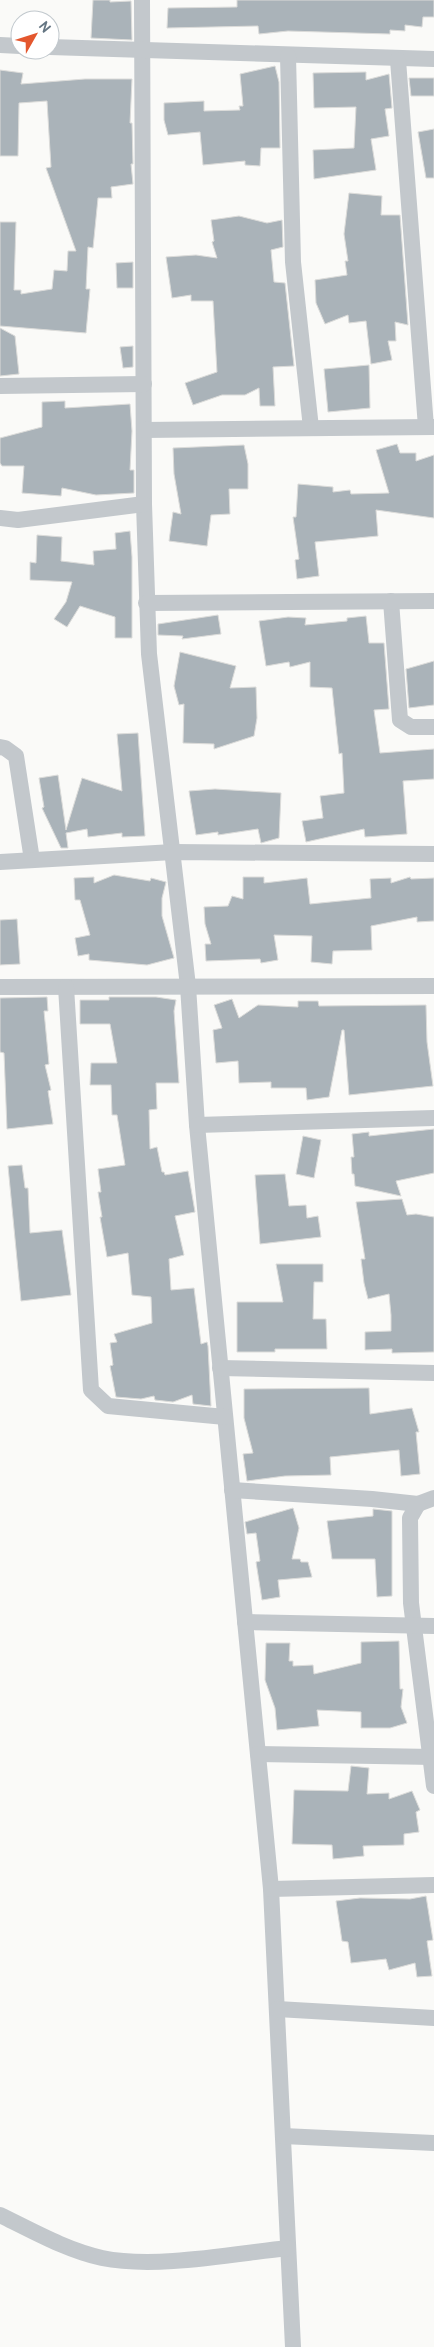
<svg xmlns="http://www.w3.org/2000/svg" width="434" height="2347" font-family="Overpass,sans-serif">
	<rect width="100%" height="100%" fill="#fafaf8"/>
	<!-- building -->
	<g fill="#aab3b9" stroke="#dcdcda">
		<polygon points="93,0 110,0 110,2 131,1 132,40 91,38"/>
		<polygon points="237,0 434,0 434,17 423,17 422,27 405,25 405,31 390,30 390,34 288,31 259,34 258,26 167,28 168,8 237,7"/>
		<polygon points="275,66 279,82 280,148 261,148 260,166 245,165 245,161 203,165 200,132 168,135 164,120 164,103 204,101 204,111 240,110 239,106 243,106 240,74"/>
		<polygon points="0,70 23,73 21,84 85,79 132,79 130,123 132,123 133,164 131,164 133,184 111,187 112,198 98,198 93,248 88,247 86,289 90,289 86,333 0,326 0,222 16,222 14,290 21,290 21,294 52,289 54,270 67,271 68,251 76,251 46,168 51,167 47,101 19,103 18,156 0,156"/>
		<polygon points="366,72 366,80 389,74 392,108 385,109 389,136 371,139 376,170 314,179 313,150 354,148 356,107 314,108 313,73"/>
		<polygon points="409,78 434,78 434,96 411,96"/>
		<polygon points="434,129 434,178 426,178 418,132"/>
		<polygon points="349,193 382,196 381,215 400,215 408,325 395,322 396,341 388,341 392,360 371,364 366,321 349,323 348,315 325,324 316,303 315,280 347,275 345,261 348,261 344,234"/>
		<polygon points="239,216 267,223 282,220 283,247 271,250 274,282 285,283 294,366 273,367 275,406 260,406 259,388 245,395 222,395 193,405 185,383 217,372 213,301 191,301 191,295 172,298 166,257 196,255 217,258 212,242 214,241 211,220"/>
		<polygon points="133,262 133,288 117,288 116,263"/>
		<polygon points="0,328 15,336 19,374 0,376"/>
		<polygon points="133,346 133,367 123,368 120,347"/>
		<polygon points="369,365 370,408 328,412 324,369"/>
		<polygon points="65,401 65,408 130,404 132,431 130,470 134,470 134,493 96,495 62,488 61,496 22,493 24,466 2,466 0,463 0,438 42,427 42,402"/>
		<polygon points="397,444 400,453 416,453 416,461 434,455 434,518 376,510 378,536 315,542 319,576 297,579 295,560 299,559 293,517 296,517 298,484 333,487 333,492 350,490 351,494 389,493 376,450"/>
		<polygon points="244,445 248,464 248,489 229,489 230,514 211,515 207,546 169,541 173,512 181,514 174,474 173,448"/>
		<polygon points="130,531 132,557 132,638 115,638 115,617 80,606 67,627 54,619 66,602 72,582 30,580 30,562 36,563 37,535 62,537 61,561 94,565 93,551 116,549 115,533"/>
		<polygon points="218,615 221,634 182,639 183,636 158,635 158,624"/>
		<polygon points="366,616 369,643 384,643 389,709 374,710 380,753 434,749 434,779 403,781 407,834 365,837 364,829 306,842 302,821 323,818 320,796 344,793 342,753 339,754 332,688 310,687 310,662 290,667 289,662 266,666 259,621 288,617 306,618 305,625 347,621 347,618"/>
		<polygon points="180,652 236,666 230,688 256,687 257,718 254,736 214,749 214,744 183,743 184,704 179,705 174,686"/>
		<polygon points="434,661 434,705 409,708 406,669"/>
		<polygon points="138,733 145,836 122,837 122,833 88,837 87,829 66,833 68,848 61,848 42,808 44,807 39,778 58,775 66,830 82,778 122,791 117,734"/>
		<polygon points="215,789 281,793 279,838 261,843 258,829 218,835 218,832 196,835 189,791"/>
		<polygon points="114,875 150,881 151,878 166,882 162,898 162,916 174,958 147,965 89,960 89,954 78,956 75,938 90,935 80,900 75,900 74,878 94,877 94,883"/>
		<polygon points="243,877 264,877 264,883 307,878 310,904 371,898 370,879 391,878 391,883 410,877 411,879 434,878 434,921 417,922 417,917 371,926 372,950 333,951 332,964 311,962 312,936 274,935 278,960 261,963 260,959 206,961 205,944 211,944 205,924 204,907 228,906 232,896 243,899"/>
		<polygon points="17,919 20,964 0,965 0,920"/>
		<polygon points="47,997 48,1011 44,1011 49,1064 45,1065 51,1090 48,1091 53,1124 7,1129 4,1053 0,1052 0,998"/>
		<polygon points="109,997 156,997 176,1000 174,1011 179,1083 156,1083 157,1109 149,1110 150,1149 157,1147 162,1172 164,1172 165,1175 188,1171 195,1212 175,1216 184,1255 169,1259 171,1290 194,1288 201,1344 207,1342 208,1346 211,1406 193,1404 192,1395 173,1402 155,1400 154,1396 141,1399 116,1397 110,1366 113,1365 110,1343 117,1342 114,1334 152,1323 151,1297 132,1295 128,1253 107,1257 100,1217 102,1217 98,1192 101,1192 98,1169 125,1165 117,1115 112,1115 111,1085 90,1085 91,1063 117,1063 110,1024 80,1024 80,1000 109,1000"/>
		<polygon points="232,999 239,1018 258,1005 298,1007 298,1001 318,1001 319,1006 426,1005 427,1042 433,1086 349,1095 344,1030 342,1030 329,1097 307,1100 306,1088 271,1088 271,1082 239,1083 238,1061 216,1063 213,1030 222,1028 214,1005"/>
		<polygon points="434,1129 434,1173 396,1181 401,1196 355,1186 354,1174 352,1174 351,1157 354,1157 352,1134 369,1132 369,1136"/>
		<polygon points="303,1136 321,1140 314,1178 296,1174"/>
		<polygon points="22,1165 25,1188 28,1188 30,1233 62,1230 71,1295 21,1301 8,1166"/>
		<polygon points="285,1174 289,1206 306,1205 307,1218 318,1216 321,1237 260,1244 255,1175"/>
		<polygon points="402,1199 407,1215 416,1214 434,1217 434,1352 392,1353 392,1349 365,1350 365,1332 391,1331 391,1315 389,1294 368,1299 364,1283 361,1259 365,1259 356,1202"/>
		<polygon points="276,1264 323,1264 323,1282 314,1282 313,1319 326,1319 327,1349 275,1349 275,1352 237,1352 237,1302 283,1302"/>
		<polygon points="369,1388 370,1414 412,1408 419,1432 416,1432 420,1474 401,1476 399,1450 330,1457 331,1475 285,1476 247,1481 243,1454 253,1453 244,1418 244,1389"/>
		<polygon points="293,1508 299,1528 292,1559 300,1559 301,1562 308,1562 312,1577 278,1580 280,1597 262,1600 256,1562 260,1561 256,1533 247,1534 245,1522"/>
		<polygon points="373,1509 392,1511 392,1596 377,1597 375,1559 332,1559 327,1521 373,1516"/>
		<polygon points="399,1641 400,1689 403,1689 401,1707 407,1723 390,1728 361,1728 361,1712 317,1710 319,1726 277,1730 275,1708 265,1680 266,1643 290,1643 289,1661 293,1661 293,1666 313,1665 314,1674 361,1663 361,1642"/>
		<polygon points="351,1766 369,1768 367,1794 389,1793 389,1799 412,1791 420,1810 416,1812 419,1832 404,1834 404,1845 363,1846 364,1856 333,1859 332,1845 292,1844 294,1790 348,1791"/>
		<polygon points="426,1896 433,1940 427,1941 432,1976 417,1977 415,1963 389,1970 386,1959 351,1963 348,1942 342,1941 336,1901 360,1898 410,1899"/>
	</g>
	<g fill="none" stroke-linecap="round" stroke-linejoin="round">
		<!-- street -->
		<g stroke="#c3c8cc" stroke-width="16">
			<polyline points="142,0 144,504 149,654 188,986 197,1125 271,1889 293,2347"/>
			<polyline points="0,45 20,46"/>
			<polyline points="50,47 434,59"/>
			<polyline points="288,56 293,262 311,428"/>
			<polyline points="398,60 426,427"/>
			<polyline points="0,386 144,384"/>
			<polyline points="144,430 434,427"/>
			<polyline points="0,518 18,520 144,504"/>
			<polyline points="391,601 400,720 411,727 434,727"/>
			<polyline points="146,603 434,601"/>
			<polyline points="0,747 5,748 16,756 32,860"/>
			<polyline points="0,862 173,852 434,854"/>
			<polyline points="0,987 434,986"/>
			<polyline points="66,987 91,1390 108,1406 225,1417"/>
			<polyline points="197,1125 434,1118"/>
			<polyline points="220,1368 434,1373"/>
			<polyline points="232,1490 372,1499 418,1504 434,1498"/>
			<polyline points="418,1504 410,1518 411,1603 434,1786"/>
			<polyline points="245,1622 434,1626"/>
			<polyline points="258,1754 434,1757"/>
			<polyline points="271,1889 434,1885"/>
			<polyline points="277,2009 434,2018"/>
			<polyline points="283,2136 434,2143"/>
			<path d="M0 2215C33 2231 66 2250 102 2258 156 2269 232 2254 288 2248"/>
		</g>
	</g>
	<!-- north arrow -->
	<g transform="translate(35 35) rotate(51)"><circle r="24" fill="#ffffff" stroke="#c1c8cd"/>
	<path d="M0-4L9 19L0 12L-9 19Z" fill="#e4572e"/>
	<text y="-8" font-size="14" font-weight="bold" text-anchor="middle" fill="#657683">N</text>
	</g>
</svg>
